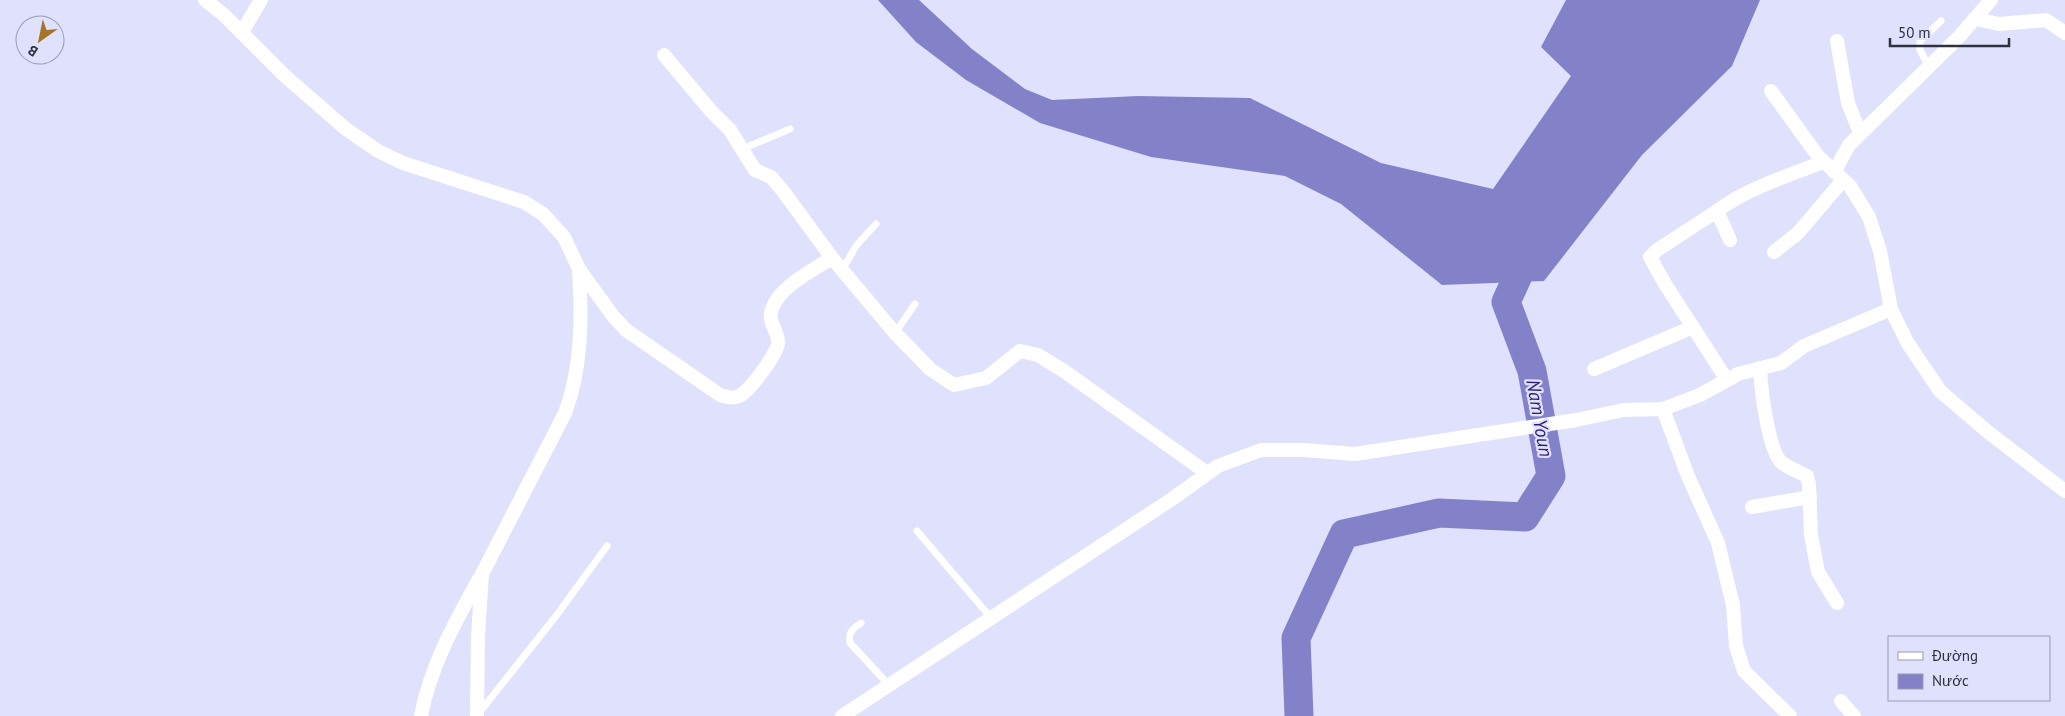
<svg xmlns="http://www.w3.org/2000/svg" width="2065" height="716" font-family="'PT Sans',sans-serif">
	<rect width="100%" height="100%" fill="#e0e1fd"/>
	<!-- water -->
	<polygon fill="#8382c9" points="878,0 919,0 972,49 1025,89 1052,100 1138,96 1250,98 1381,163 1493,189 1571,76 1541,47 1566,0 1760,0 1732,66 1642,155 1544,281 1442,285 1341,204 1285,176 1151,157 1040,123 966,80 916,42"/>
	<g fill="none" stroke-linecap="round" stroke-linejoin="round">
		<!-- river -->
		<polyline stroke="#8382c9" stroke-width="29" points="1299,716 1296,638 1344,534 1439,513 1525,517 1551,476 1532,371 1506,302 1531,247"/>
		<!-- lane -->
		<g stroke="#fff" stroke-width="7">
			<polyline points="1929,67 1920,50 1920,41 1941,21"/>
			<polyline points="742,149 790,129"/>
			<polyline points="842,270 856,246 876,224"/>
			<polyline points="895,333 915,304"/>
			<polyline points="917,531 992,619"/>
			<path d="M861 623C853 629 848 631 850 643L889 685"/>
			<polyline points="479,713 556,616 607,546"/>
		</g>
		<!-- street -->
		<g stroke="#fff" stroke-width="14">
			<path d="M205 0 224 15 285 76 346 129 378 151 403 163 524 202 543 214 564 237 579 269 613 316 626 330 720 395C727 397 732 399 739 396 748 393 779 352 778 342 778 330 767 322 772 309 779 287 813 270 832 258"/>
			<polyline points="1975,19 1999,24 2046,20 2065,33"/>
			<polyline points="242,32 261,0"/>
			<polyline points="1837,41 1848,103 1860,133"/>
			<polyline points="664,55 711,111 730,130 755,170 771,177 783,191 832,258 895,333 930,369 954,385 986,378 1020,351 1038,355 1064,371 1207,473"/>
			<polyline points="1771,91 1818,156 1850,186 1869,217 1880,251 1891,309 1907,342 1940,391 1988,432 2065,491"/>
			<polyline points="1834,172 1849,145 1958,38 1991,0"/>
			<polyline points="1717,211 1657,250 1650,257 1665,284 1727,380"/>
			<path d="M1730 240 1717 211C1747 188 1788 176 1823 162"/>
			<polyline points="1774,252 1798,233 1843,180"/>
			<path d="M1760 368C1761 388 1768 451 1782 463 1789 468 1799 472 1807 476L1809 484 1811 535 1818 572 1837 603"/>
			<polyline points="1594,369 1693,327"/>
			<polyline points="1663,409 1688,476 1718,543 1733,605 1736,646 1744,671 1790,716"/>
			<polyline points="1752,507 1810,497"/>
			<polyline points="1841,701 1854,716"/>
			<path d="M421 716C430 667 455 622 479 579"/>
			<path d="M477 716 478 636 482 574 565 413C582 368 582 318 579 270"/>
			<polyline points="842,716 1172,499 1218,466 1261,450 1304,450 1355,454 1576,420 1624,410 1663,409 1700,395 1738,374 1781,363 1804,346 1891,309"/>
		</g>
	</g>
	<g text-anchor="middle" stroke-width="4.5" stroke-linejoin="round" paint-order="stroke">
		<!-- water labels -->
		<g font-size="19" font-style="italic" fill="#2f2075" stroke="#e0e1fd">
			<text transform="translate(1540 418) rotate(80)" y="7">Nam Youn</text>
		</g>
	</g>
	<!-- legend -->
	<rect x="1888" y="636" width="162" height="65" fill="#e0e1fd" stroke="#9a9bb1"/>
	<rect x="1898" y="652" width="25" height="8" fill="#ffffff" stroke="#9a9bb1"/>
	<text x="1932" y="661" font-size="15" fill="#30313e">Đường</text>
	<rect x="1898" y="674" width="25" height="15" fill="#8382c9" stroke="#9a9bb1"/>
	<text x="1932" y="686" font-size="15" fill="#30313e">Nước</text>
	<!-- north arrow -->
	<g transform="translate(40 40) rotate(213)"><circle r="24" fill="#e0e1fd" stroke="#9a9bb1"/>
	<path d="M0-4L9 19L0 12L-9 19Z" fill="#a57429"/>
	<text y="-8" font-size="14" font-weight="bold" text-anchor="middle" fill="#30313e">B</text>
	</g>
	<!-- scale -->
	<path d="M1890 38v8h119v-8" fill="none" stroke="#30313e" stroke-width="2.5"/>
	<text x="1898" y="38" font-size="15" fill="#30313e" stroke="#e0e1fd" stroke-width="4" paint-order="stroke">50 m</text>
</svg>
